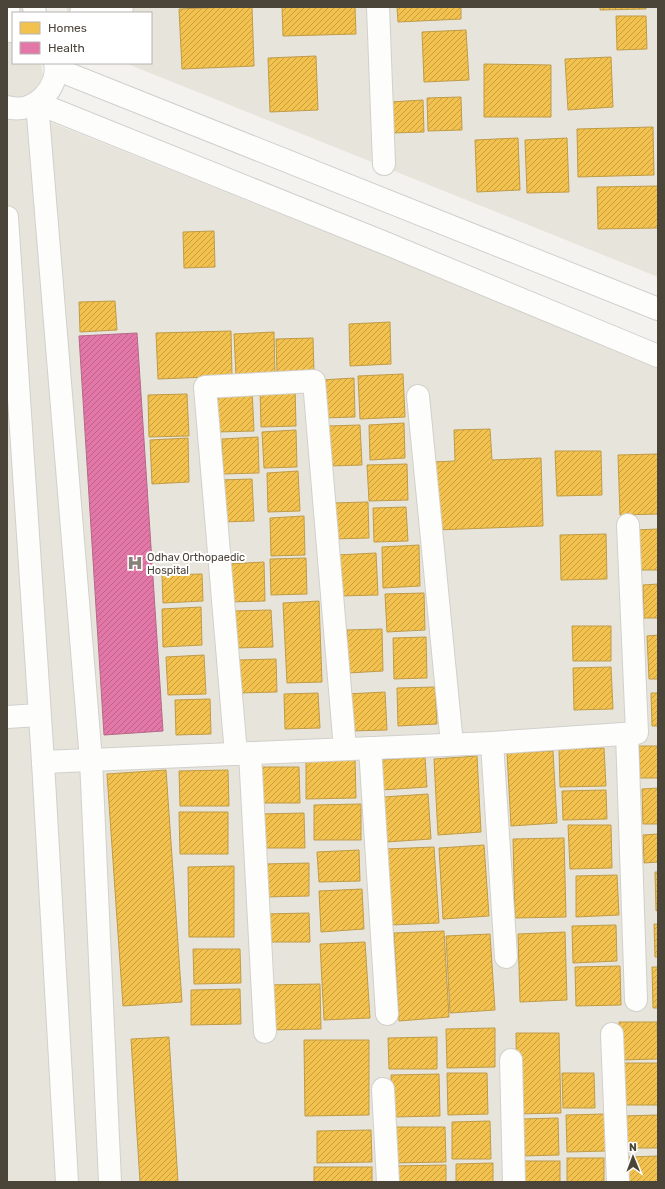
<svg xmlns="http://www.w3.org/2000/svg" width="665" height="1189" font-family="Rubik,sans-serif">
	<defs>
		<pattern id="homes-hatch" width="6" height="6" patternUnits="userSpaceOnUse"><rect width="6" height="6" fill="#f2c14e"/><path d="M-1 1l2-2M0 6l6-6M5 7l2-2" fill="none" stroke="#c69e42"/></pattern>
		<pattern id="health-hatch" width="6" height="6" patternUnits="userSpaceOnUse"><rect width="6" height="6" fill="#e377a8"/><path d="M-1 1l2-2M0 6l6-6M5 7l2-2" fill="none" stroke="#ba638a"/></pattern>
	</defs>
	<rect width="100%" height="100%" fill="#f4f2ee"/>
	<!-- residential -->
	<g fill="#e7e4dc">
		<polygon points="7,7 32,7 33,13 13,13 13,63 41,63 50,122 658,364 658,1182 7,1182"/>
		<polygon points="66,7 658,7 658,277 125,63 151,63 151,13 68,13"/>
	</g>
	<!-- homes -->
	<g fill="url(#homes-hatch)" stroke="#c09c48">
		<polygon points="229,7 252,7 254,66 182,69 179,9"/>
		<polygon points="282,7 355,7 356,34 283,36"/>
		<polygon points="397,7 461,7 461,19 398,22"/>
		<polygon points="600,7 646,7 646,9 600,10"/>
		<polygon points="616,16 646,16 647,49 617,50"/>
		<polygon points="466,30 469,80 424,82 422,32"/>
		<polygon points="316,56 318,110 270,112 268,58"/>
		<polygon points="611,57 613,107 568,110 565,59"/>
		<polygon points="484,64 551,65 551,117 484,117"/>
		<polygon points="461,97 462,130 428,131 427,98"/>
		<polygon points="423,100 424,132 391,133 390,102"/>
		<polygon points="653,127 654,175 578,177 577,129"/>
		<polygon points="518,138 520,190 477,192 475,140"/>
		<polygon points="567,138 569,192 527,193 525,140"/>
		<polygon points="658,186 658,228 598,229 597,187"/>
		<polygon points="214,231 215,267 184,268 183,232"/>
		<polygon points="115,301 117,330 80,332 79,302"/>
		<polygon points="390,322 391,364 350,366 349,324"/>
		<polygon points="231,331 232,376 158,379 156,333"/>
		<polygon points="274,332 275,374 236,376 234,334"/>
		<polygon points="313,338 314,373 277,374 276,339"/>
		<polygon points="403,374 405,417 360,419 358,376"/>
		<polygon points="354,378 355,417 322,418 321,380"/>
		<polygon points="295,387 296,426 261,427 260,389"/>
		<polygon points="252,389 254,431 217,432 215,390"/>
		<polygon points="187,394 189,436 149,437 148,395"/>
		<polygon points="404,423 405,458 370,460 369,425"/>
		<polygon points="360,425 362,465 329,466 328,426"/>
		<polygon points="490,429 492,460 541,458 543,526 436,530 433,462 455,461 454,430"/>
		<polygon points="296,430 297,467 264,468 262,432"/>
		<polygon points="258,437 259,473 223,474 222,439"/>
		<polygon points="188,438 189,482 152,484 150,440"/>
		<polygon points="555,451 601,451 602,495 557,496"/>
		<polygon points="658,454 658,514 620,515 618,455"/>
		<polygon points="407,464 408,500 369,501 367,465"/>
		<polygon points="298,471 300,511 268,512 267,473"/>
		<polygon points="252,479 254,521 221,522 219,480"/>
		<polygon points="368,502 369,538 332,539 331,503"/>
		<polygon points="406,507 408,541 374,542 373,508"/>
		<polygon points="304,516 305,555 271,556 270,518"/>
		<polygon points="658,529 658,570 636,570 635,530"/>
		<polygon points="606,534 607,579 561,580 560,535"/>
		<polygon points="419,545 420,586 383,588 382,547"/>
		<polygon points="376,553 378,595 338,596 337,555"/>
		<polygon points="306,558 307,594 271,595 270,559"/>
		<polygon points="264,562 265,601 229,602 228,564"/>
		<polygon points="202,574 203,601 163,603 162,575"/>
		<polygon points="658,584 658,618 644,618 643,585"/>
		<polygon points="424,593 425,630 387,632 385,594"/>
		<polygon points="319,601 322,682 287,683 283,603"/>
		<polygon points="201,607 202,645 163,647 162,609"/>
		<polygon points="271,610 273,647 234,648 232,611"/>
		<polygon points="572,626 611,626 611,661 573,661"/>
		<polygon points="382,629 383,671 348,673 347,630"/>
		<polygon points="658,635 658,679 649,679 647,636"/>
		<polygon points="426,637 427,678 394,679 393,638"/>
		<polygon points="204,655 206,694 168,695 166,657"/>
		<polygon points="276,659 277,692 239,693 238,660"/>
		<polygon points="611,667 613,709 574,710 573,668"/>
		<polygon points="435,687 437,724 398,726 397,688"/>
		<polygon points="385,692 387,730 349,731 347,694"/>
		<polygon points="318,693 320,728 285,729 284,694"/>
		<polygon points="651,693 658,693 658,726 652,726"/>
		<polygon points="210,699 211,734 176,735 175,700"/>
		<polygon points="639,746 658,746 658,778 640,778"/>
		<polygon points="604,748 606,786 560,787 559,749"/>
		<polygon points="553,751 557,823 511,826 507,753"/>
		<polygon points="477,756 481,832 438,835 434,759"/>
		<polygon points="306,757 355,757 356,798 306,799"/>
		<polygon points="425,757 427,787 381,790 379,760"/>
		<polygon points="255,767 299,767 300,803 255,803"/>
		<polygon points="166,770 182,1002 123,1006 107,774"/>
		<polygon points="228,770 229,806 180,806 179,771"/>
		<polygon points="658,788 658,824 643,824 642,789"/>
		<polygon points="606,790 607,819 563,820 562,791"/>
		<polygon points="428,794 431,839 386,842 384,797"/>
		<polygon points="361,804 361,840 314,840 314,805"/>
		<polygon points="179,812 228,812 228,854 180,854"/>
		<polygon points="304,813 305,848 260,848 260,814"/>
		<polygon points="568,825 611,825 612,868 570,869"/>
		<polygon points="658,834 658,862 644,863 643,835"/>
		<polygon points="564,838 566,917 515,918 513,839"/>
		<polygon points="484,845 489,916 443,919 439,848"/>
		<polygon points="434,847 439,923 390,925 386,849"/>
		<polygon points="359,850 360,881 319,882 317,852"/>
		<polygon points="309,863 309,896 264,897 264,864"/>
		<polygon points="234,866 234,937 189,937 188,867"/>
		<polygon points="655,872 658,872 658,910 656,911"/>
		<polygon points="617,875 619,915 576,917 576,876"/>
		<polygon points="362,889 364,929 321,932 319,891"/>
		<polygon points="309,913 310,942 264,942 264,914"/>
		<polygon points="654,924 658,924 658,957 655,957"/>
		<polygon points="616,925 617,961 573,963 572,926"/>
		<polygon points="444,931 449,1017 399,1021 394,933"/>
		<polygon points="565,932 567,1000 520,1002 518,934"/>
		<polygon points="490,934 495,1010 450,1013 446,936"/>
		<polygon points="365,942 370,1018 324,1020 320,944"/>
		<polygon points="193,949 240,949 241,983 194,984"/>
		<polygon points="620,966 621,1005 576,1006 575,967"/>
		<polygon points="652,967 658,967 658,1008 653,1008"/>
		<polygon points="320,984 321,1029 267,1030 266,985"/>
		<polygon points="240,989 241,1024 191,1025 191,990"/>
		<polygon points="619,1022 657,1022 658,1059 619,1060"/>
		<polygon points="495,1028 495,1067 447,1068 446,1029"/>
		<polygon points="516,1033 559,1033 561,1113 517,1114"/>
		<polygon points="169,1037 178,1182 140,1182 131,1039"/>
		<polygon points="437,1037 437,1069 389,1069 388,1038"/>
		<polygon points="304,1040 369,1040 369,1115 305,1116"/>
		<polygon points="621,1063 658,1063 658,1105 622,1105"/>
		<polygon points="447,1073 487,1073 488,1114 448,1115"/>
		<polygon points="562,1073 594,1073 595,1108 563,1108"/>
		<polygon points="439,1074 440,1116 392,1117 391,1075"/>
		<polygon points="605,1114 606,1151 567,1152 566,1115"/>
		<polygon points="658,1115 658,1148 621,1148 621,1116"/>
		<polygon points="558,1118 559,1155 521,1156 521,1119"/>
		<polygon points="490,1121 491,1159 452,1159 452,1122"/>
		<polygon points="390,1127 445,1127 446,1162 391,1163"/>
		<polygon points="371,1130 372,1162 317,1163 317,1131"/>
		<polygon points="658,1156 658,1182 628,1182 628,1157"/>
		<rect x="567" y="1158" width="37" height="24"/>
		<rect x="524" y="1161" width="36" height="21"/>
		<polygon points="493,1163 493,1182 456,1182 456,1164"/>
		<polygon points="446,1165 446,1182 393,1182 393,1166"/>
		<rect x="314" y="1167" width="58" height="15"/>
	</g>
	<!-- health -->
	<polygon fill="url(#health-hatch)" stroke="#b56887" points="137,333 163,731 104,735 79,336"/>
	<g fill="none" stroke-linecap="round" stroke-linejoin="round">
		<defs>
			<g id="minor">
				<polyline points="378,7 384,164"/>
				<polyline points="81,13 82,12 122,7"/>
				<polyline points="418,396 452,744"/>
				<polyline points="7,717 39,715"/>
				<polyline points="627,734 636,1000"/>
				<polyline points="492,743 506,957"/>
				<polyline points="370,748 387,1014"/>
				<polyline points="250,753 265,1032"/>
				<polyline points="236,754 205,387 314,381 345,749"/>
				<polyline points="43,762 492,743 637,733 628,525"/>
				<polyline points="612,1034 618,1182"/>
				<polyline points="511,1060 514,1182"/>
				<polyline points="383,1089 388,1182"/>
			</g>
			<g id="tertiary">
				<polyline points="8,7 10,31"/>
				<polyline points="34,7 35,13"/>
				<polyline points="56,69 658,309"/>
				<path d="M7 107C33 115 60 89 55 63"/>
				<polyline points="7,217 43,762 67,1182"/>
				<polyline points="110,1182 91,760 37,103 385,243 658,356"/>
			</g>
		</defs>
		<!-- minor casing -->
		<use href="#minor" stroke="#d2d0cb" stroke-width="24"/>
		<!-- tertiary casing -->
		<use href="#tertiary" stroke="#d2d0cb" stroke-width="24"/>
		<!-- minor -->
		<use href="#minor" stroke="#fdfdfc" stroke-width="22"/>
		<!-- tertiary -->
		<use href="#tertiary" stroke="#fdfdfc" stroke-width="22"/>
	</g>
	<!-- icons -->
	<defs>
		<symbol id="hospital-bare" viewBox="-9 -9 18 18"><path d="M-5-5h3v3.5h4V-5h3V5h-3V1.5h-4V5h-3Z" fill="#868178" stroke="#fff" stroke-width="2.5" paint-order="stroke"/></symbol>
	</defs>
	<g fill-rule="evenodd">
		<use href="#hospital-bare" x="124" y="552" width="22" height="22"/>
	</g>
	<g text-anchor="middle" stroke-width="4" stroke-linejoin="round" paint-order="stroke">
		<!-- poi labels -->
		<g font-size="11" fill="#4b4439" stroke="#fff" text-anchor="start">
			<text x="147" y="561">Odhav Orthopaedic<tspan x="147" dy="13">Hospital</tspan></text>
		</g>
	</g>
	<!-- border -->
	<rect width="665" height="1189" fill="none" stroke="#4b4439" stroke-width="16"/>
	<!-- legend -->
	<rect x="12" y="12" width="140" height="52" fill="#ffffff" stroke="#b7b4b0"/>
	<rect x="20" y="22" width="20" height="12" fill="#f2c14e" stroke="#b7b4b0"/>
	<text x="48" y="32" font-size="12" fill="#4b4439">Homes</text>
	<rect x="20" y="42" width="20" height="12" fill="#e377a8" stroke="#b7b4b0"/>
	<text x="48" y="52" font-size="12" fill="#4b4439">Health</text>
	<!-- north arrow -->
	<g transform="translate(633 1157) rotate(359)" stroke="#ffffff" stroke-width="3" paint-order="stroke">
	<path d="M0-3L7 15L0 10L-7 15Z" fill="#4b4439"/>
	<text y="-6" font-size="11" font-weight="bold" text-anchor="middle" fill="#4b4439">N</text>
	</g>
</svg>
